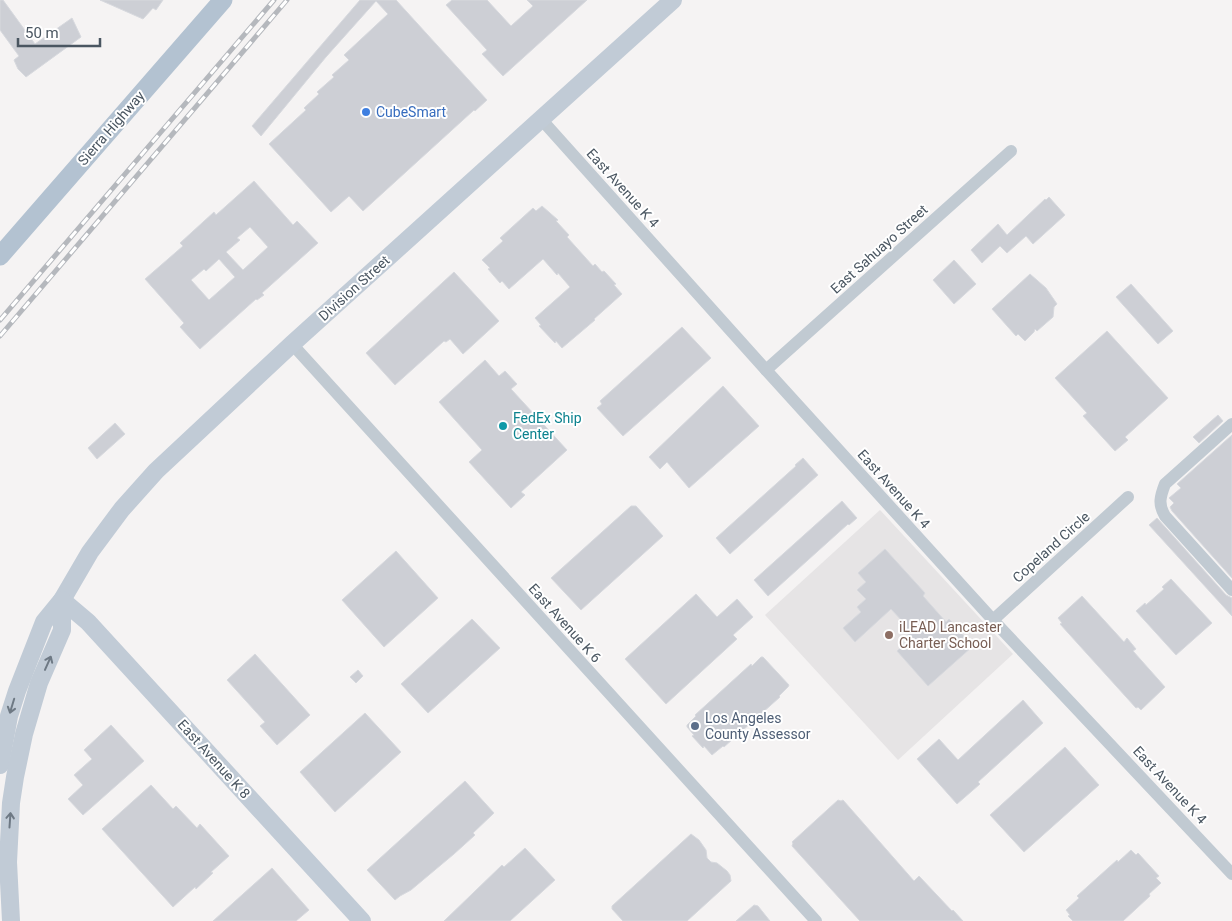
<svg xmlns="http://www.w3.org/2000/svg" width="1232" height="921" font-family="Roboto,sans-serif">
	<rect width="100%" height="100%" fill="#f5f3f3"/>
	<!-- education -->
	<polygon fill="#e6e4e5" points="880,510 1013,654 898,760 765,615"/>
	<!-- building -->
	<g fill="#cdcfd5" stroke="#d7d9de" fill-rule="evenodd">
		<polygon points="0,0 3,0 35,44 72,18 81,37 26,77 18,69 14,60 19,56 0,30"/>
		<polygon points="100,0 163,0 156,10 153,8 143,19"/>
		<polygon points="360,0 396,0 487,100 475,111 474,110 363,211 349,196 331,212 269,144 306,110 304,108 319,94 317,92 334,77 332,75 349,60 344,55 388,14 376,1 326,57 261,136 252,126"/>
		<polygon points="452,0 487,0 511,26 533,6 527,0 587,0 503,76 482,54 487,50 446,5"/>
		<path d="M254 181 293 225 297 221 318 243 262 293 264 295 257 300 256 299 200 349 180 327 184 323 145 279 183 246 180 243 214 212 216 215ZM250 227 268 247 243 270 226 252 240 240 237 238ZM219 259 235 277 209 300 191 280 204 269 206 271Z"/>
		<polygon points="1049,197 1065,215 1033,244 1026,236 1007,253 1000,246 982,263 971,250 998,224 1007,235 1045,199 1046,200"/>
		<polygon points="542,206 558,220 556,221 569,235 567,237 593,266 595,264 602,272 604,271 616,284 614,285 622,294 594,319 595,320 562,348 556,341 555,343 539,326 541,325 535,318 570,287 558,273 557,275 543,259 509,289 502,281 500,283 488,269 490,268 482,260 503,241 500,238 533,208 536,211"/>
		<polygon points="954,260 976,284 954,304 933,280"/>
		<polygon points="454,272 499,321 463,354 450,339 446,342 444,341 395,385 366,353"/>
		<polygon points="1030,274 1046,288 1057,304 1054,307 1053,317 1037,331 1035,329 1034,332 1025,341 1018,334 1016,336 992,309"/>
		<polygon points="1131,284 1173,331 1158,344 1116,297"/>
		<polygon points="682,327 711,358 623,436 597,408 602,404 600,401"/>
		<polygon points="1107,331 1168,398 1125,437 1128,440 1115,451 1083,416 1087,413 1055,378"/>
		<polygon points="485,360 499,376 505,371 517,384 511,389 567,450 521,492 525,495 511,508 469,462 482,450 439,402"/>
		<polygon points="723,386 759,426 689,488 667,462 660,469 649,457"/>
		<polygon points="1218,415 1223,421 1199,443 1193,437"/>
		<polygon points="115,423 125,434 97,459 88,448"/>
		<polygon points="1232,435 1232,578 1172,511 1170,507 1174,503 1169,498 1181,488 1177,484"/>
		<polygon points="803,458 818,475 730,554 716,538 796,466 795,465"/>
		<polygon points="842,501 857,518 849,525 848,524 768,596 754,580"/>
		<polygon points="631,506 636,506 663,536 581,610 551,578"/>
		<polygon points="1157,518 1226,595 1232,598 1232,616 1149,525"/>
		<polygon points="885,549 925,593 923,596 946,622 949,619 973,646 928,686 897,651 911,638 901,626 904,623 891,609 855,642 843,628 861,612 857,607 866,599 857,590 866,582 858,573"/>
		<polygon points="396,551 438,598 384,647 342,600"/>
		<polygon points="1171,579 1212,623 1176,655 1136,611 1145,603 1146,605 1164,589 1162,587"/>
		<polygon points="696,594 717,617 737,599 753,617 733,635 737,639 666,704 625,659"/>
		<polygon points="1082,596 1124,642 1127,638 1136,649 1133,651 1165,687 1141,710 1138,707 1136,708 1060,624 1062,623 1058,618"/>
		<polygon points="472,619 500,648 428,713 401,684"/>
		<polygon points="255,654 310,715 277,745 260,726 265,722 227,680"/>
		<polygon points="761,657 763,657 789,685 788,687 779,696 780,697 724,747 723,746 712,755 704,746 703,748 692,736 694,735 687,727 687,725 696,716 695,715 751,664 752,666"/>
		<polygon points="358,670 363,676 356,683 350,677"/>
		<polygon points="1023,700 1043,723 978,782 980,784 957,804 917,759 939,739 958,760"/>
		<polygon points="365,713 401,752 335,812 300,772"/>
		<polygon points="111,725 144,761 83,815 68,799 83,785 74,775 92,759 84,750"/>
		<polygon points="1065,747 1099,785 1024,852 990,815"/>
		<polygon points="465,781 494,813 473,833 475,835 454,854 411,890 400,896 395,900 367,870"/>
		<polygon points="151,785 173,809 176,806 197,828 200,824 229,856 211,872 213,873 196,889 195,887 173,907 102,829"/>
		<polygon points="838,800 841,801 843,800 914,881 919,876 952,911 953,910 963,921 860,921 792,846 793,843 792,842"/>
		<polygon points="691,834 699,840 706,850 707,858 711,862 717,863 727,871 730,875 731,881 687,921 623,921 612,909 612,906"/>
		<polygon points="525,848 555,880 510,921 444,921 502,865 504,867"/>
		<polygon points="1131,850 1136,855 1138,853 1159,876 1156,878 1161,883 1149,894 1150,896 1123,921 1073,921 1068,916 1070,915 1066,910 1079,898 1077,896 1117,860 1118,862"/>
		<polygon points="272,868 309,910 296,921 213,921"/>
		<polygon points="754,905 758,906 770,921 736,921"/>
	</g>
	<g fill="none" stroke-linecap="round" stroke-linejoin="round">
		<!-- street -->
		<g stroke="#c1cad2" stroke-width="12">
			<polyline points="541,119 766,370 993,620 1232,874"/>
			<polyline points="292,344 816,921"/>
			<polyline points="766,370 1011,151"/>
			<path d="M1232 424 1165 484C1160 497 1158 504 1165 516L1232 590"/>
			<polyline points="993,620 1128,497"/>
		</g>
		<!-- secondary -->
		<g stroke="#c1cbd6" stroke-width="18">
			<polyline points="62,600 88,622 362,921"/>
			<polyline points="0,765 9,716 17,691 44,622 62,600 90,552 122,509 156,471 292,344 673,0"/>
			<polyline points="11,921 8,862 11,803 15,777 24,734 39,683 62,630 62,600"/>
		</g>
		<!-- primary -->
		<polyline stroke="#b3c2d1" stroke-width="19" points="0,256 223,0"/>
		<defs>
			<g id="rail">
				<polyline points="0,320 274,0"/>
				<polyline points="0,336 287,0"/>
			</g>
		</defs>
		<!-- rail casing -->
		<use href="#rail" stroke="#b5b8bd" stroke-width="5"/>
		<!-- rail -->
		<use href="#rail" stroke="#fff" stroke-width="3" stroke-dasharray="9" stroke-linecap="butt"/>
	</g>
	<!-- one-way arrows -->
	<defs><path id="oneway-shaft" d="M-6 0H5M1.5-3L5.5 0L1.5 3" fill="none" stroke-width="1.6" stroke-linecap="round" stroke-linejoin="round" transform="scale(1.25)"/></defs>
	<g stroke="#6e7984">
		<use href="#oneway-shaft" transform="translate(48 663) rotate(-66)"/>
		<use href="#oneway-shaft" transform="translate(12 706) rotate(107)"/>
		<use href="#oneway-shaft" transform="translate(10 820) rotate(-86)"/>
	</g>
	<!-- markers -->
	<circle fill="#3f7fe0" stroke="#fff" stroke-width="2" cx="366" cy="112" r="5"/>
	<circle fill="#0f9aa8" stroke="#fff" stroke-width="2" cx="503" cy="426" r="5"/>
	<circle fill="#8d6e63" stroke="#fff" stroke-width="2" cx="889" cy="635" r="5"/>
	<circle fill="#5c6f8a" stroke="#fff" stroke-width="2" cx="695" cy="726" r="5"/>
	<g text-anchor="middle" stroke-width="4" stroke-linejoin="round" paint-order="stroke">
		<!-- shop labels -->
		<g font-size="14" fill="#366cbe" stroke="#fff" text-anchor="start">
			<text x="376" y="117">CubeSmart</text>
		</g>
		<!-- street labels -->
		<g font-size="14" fill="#4a5661" stroke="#fff">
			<text transform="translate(111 128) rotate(-49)" y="5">Sierra Highway</text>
			<text transform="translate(623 188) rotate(48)" y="5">East Avenue K 4</text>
			<text transform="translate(879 249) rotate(-42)" y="5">East Sahuayo Street</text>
			<text transform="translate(354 288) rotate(-42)" y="5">Division Street</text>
			<text transform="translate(894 489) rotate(48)" y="5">East Avenue K 4</text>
			<text transform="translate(1051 547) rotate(-42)" y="5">Copeland Circle</text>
			<text transform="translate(565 623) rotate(48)" y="5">East Avenue K 6</text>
			<text transform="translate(214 759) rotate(48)" y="5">East Avenue K 8</text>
			<text transform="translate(1170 785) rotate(47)" y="5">East Avenue K 4</text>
		</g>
		<!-- culture labels -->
		<g font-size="14" fill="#0d838f" stroke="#fff" text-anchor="start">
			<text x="513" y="423">FedEx Ship<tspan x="513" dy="16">Center</tspan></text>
		</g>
		<!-- education labels -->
		<g font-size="14" fill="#785e54" stroke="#fff" text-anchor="start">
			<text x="899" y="632">iLEAD Lancaster<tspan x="899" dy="16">Charter School</tspan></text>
		</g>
		<!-- service labels -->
		<g font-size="14" fill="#4e5e75" stroke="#fff" text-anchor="start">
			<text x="705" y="723">Los Angeles<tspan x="705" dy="16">County Assessor</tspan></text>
		</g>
	</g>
	<!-- scale -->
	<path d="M18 38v8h82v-8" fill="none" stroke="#4a5661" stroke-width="2.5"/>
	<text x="25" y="38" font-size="15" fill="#4a5661" stroke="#ffffff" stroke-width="4" paint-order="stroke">50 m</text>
</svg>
